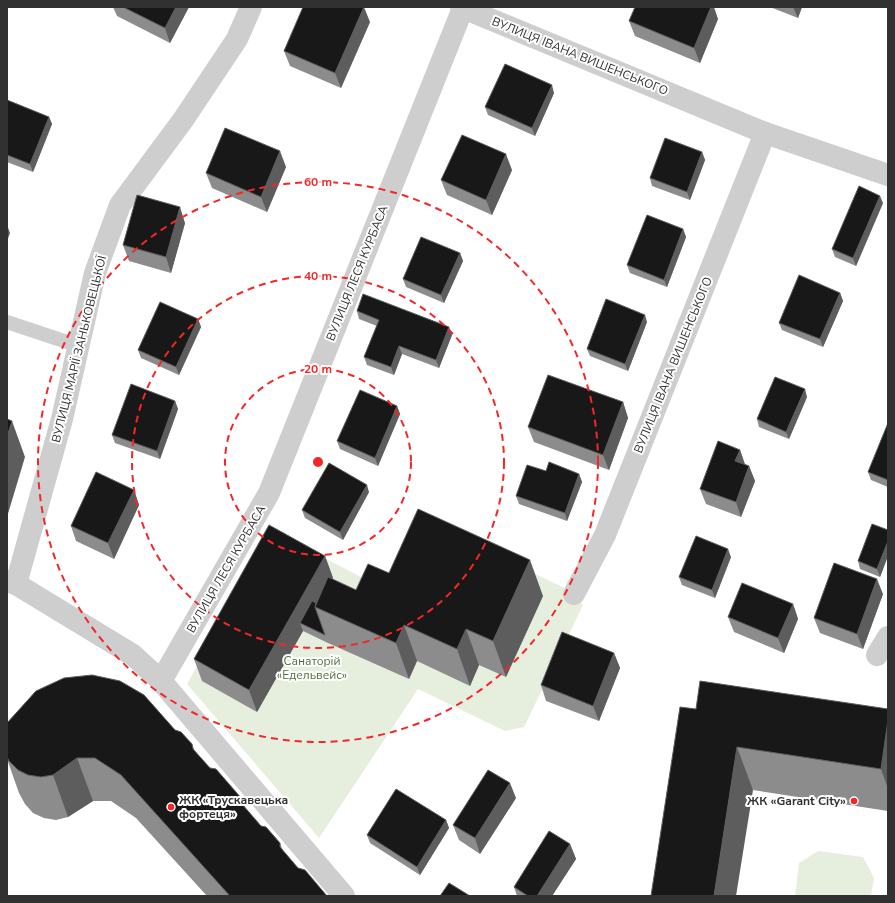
<svg xmlns="http://www.w3.org/2000/svg" width="895" height="903" font-family="'Nunito Sans',sans-serif">
	<rect width="100%" height="100%" fill="#fff"/>
	<!-- green -->
	<g fill="#e6efde">
		<polygon points="435,527 571,591 583,605 524,727 505,731 418,689 319,838 187,684 274,532 398,596"/>
		<polygon points="818,851 863,857 874,878 871,896 795,896 799,863"/>
	</g>
	<g fill="none" stroke-linecap="round" stroke-linejoin="round">
		<!-- service -->
		<polyline stroke="#cecece" stroke-width="14" points="7,322 79,346"/>
		<!-- minor -->
		<g stroke="#cecece" stroke-width="22">
			<polyline points="461,7 765,133 888,175"/>
			<polyline points="7,581 16,584 133,655 161,681 344,896"/>
			<polyline points="16,584 62,419 95,273 120,205 183,120 237,39 251,7"/>
			<polyline points="574,594 605,535 765,133"/>
			<polyline points="877,655 888,637"/>
			<polyline points="161,681 269,493 463,8"/>
		</g>
	</g>
	<!-- wall -->
	<g fill="#8c8c8c">
		<polygon points="113,7 189,7 170,43 117,16"/>
		<polygon points="770,7 802,7 798,18"/>
		<polygon points="718,19 700,63 635,36 629,21"/>
		<polygon points="370,22 341,88 290,66 284,51"/>
		<polygon points="554,93 535,136 488,115 485,107"/>
		<polygon points="7,100 49,117 52,124 33,172 7,162"/>
		<polygon points="702,152 705,160 690,200 652,186 650,178"/>
		<polygon points="286,167 267,212 212,188 206,173"/>
		<polygon points="512,170 492,215 447,195 441,180"/>
		<polygon points="883,203 856,266 835,257 832,249"/>
		<polygon points="185,223 171,273 129,261 123,245"/>
		<polygon points="683,229 686,237 667,287 630,273 627,265"/>
		<polygon points="460,253 463,261 444,303 406,287 403,279"/>
		<polygon points="840,293 843,301 823,347 782,330 779,323"/>
		<polygon points="357,311 449,327 452,335 439,368 402,354 394,375 367,365 364,357 377,326 359,319"/>
		<polygon points="198,319 201,327 179,375 141,358 138,350"/>
		<polygon points="647,322 628,371 590,356 587,349"/>
		<polygon points="807,397 789,439 759,427 757,419"/>
		<polygon points="175,401 178,409 160,459 115,443 112,435"/>
		<polygon points="623,402 628,418 609,470 534,442 528,427"/>
		<polygon points="397,406 400,414 378,466 340,449 337,441"/>
		<polygon points="888,423 888,487 871,480 868,472"/>
		<polygon points="740,450 745,464 749,466 755,481 741,517 706,504 700,489"/>
		<polygon points="579,474 582,482 567,521 519,504 516,496"/>
		<polygon points="134,490 139,505 114,559 76,541 71,526"/>
		<polygon points="369,492 343,540 305,518 302,510"/>
		<polygon points="888,530 888,556 880,577 860,569 858,561"/>
		<polygon points="325,556 333,578 332,579 356,590 389,573 543,596 506,677 479,665 470,686 417,661 409,679 328,643 303,631 257,712 202,681 194,659"/>
		<polygon points="731,557 715,598 682,585 679,577"/>
		<polygon points="883,594 863,649 820,633 814,618"/>
		<polygon points="793,604 798,619 784,653 734,632 728,617"/>
		<polygon points="614,653 620,668 599,721 546,701 541,685"/>
		<polygon points="696,709 888,709 888,811 753,790"/>
		<polygon points="7,723 175,730 192,744 195,752 261,826 280,843 283,851 298,868 327,896 207,896 136,818 111,801 93,801 68,817 56,820 44,818 33,813 25,804 19,793 7,759"/>
		<polygon points="516,798 480,854 459,840 453,825"/>
		<polygon points="446,820 449,828 420,875 370,843 367,835"/>
		<polygon points="570,844 576,859 552,896 517,896 514,887"/>
	</g>
	<!-- shaded-wall -->
	<g fill="#5d5d5d">
		<polygon points="176,7 189,7 170,43 165,28"/>
		<polygon points="364,7 370,22 341,88 335,73"/>
		<polygon points="711,7 714,7 718,19 700,63 694,48"/>
		<polygon points="793,7 802,7 798,18"/>
		<polygon points="552,85 554,93 535,136 532,128"/>
		<polygon points="49,117 52,124 33,172 30,164"/>
		<polygon points="280,151 286,167 267,212 261,197"/>
		<polygon points="702,152 705,160 690,200 687,192"/>
		<polygon points="506,154 512,170 492,215 486,200"/>
		<polygon points="880,196 883,203 856,266 853,258"/>
		<polygon points="180,207 185,223 171,273 166,257"/>
		<polygon points="7,225 10,233 7,241"/>
		<polygon points="683,229 686,237 667,287 664,280"/>
		<polygon points="460,253 463,261 444,303 441,295"/>
		<polygon points="840,293 843,301 823,347 820,339"/>
		<polygon points="645,315 647,322 628,371 625,364"/>
		<polygon points="198,319 201,327 179,375 176,367"/>
		<polygon points="449,327 452,335 439,368 436,360"/>
		<polygon points="399,346 402,354 394,375 391,367"/>
		<polygon points="805,389 807,397 789,439 786,432"/>
		<polygon points="175,401 178,409 160,459 157,451"/>
		<polygon points="623,402 628,418 609,470 603,455"/>
		<polygon points="397,406 400,414 378,466 375,458"/>
		<polygon points="12,421 25,457 7,517 7,437"/>
		<polygon points="740,450 745,465 735,461"/>
		<polygon points="749,466 755,481 741,517 736,502"/>
		<polygon points="579,474 582,482 567,521 565,513"/>
		<polygon points="367,485 369,492 343,540 340,532"/>
		<polygon points="134,490 139,505 114,559 108,543"/>
		<polygon points="888,541 888,556 880,577 877,569"/>
		<polygon points="728,549 731,557 715,598 712,590"/>
		<polygon points="325,556 333,578 316,607 315,607 300,623 303,631 257,712 249,690"/>
		<polygon points="530,560 543,596 506,677 493,641"/>
		<polygon points="877,579 883,594 863,649 857,634"/>
		<polygon points="793,604 798,619 784,653 778,638"/>
		<polygon points="404,625 417,661 409,679 396,643"/>
		<polygon points="466,629 479,665 470,686 457,649"/>
		<polygon points="614,653 620,668 599,721 593,706"/>
		<polygon points="888,720 888,789 881,769"/>
		<polygon points="737,747 753,790 736,896 714,896"/>
		<polygon points="77,758 93,801 68,817 53,775"/>
		<polygon points="510,783 516,798 480,854 475,838"/>
		<polygon points="242,799 258,842 242,804"/>
		<polygon points="446,820 449,828 420,875 417,867"/>
		<polygon points="570,844 576,859 552,896 537,896"/>
	</g>
	<!-- building -->
	<g fill="#181818" stroke="#5d5d5d">
		<polygon points="123,7 176,7 165,28"/>
		<polygon points="303,7 364,7 335,73 284,51"/>
		<polygon points="635,7 711,7 694,48 629,21"/>
		<polygon points="505,64 552,85 532,128 485,107"/>
		<polygon points="7,100 49,117 30,164 7,155"/>
		<polygon points="225,128 280,151 261,197 206,173"/>
		<polygon points="462,135 506,154 486,200 441,180"/>
		<polygon points="665,138 702,152 687,192 650,178"/>
		<polygon points="859,186 880,196 853,258 832,249"/>
		<polygon points="137,195 180,207 166,257 123,245"/>
		<polygon points="647,215 683,229 664,280 627,265"/>
		<polygon points="421,237 460,253 441,295 403,279"/>
		<polygon points="799,275 840,293 820,339 779,323"/>
		<polygon points="363,294 449,327 436,360 399,346 391,367 364,357 379,320 357,311"/>
		<polygon points="606,299 645,315 625,364 587,349"/>
		<polygon points="160,302 198,319 176,367 138,350"/>
		<polygon points="548,375 623,402 603,455 528,427"/>
		<polygon points="775,377 805,389 786,432 757,419"/>
		<polygon points="131,384 175,401 157,451 112,435"/>
		<polygon points="360,390 397,406 375,458 337,441"/>
		<polygon points="7,419 12,421 7,437"/>
		<polygon points="888,423 888,480 868,472"/>
		<polygon points="718,441 740,450 735,461 749,466 736,502 700,489"/>
		<polygon points="549,462 579,474 565,513 516,496 527,465 546,471"/>
		<polygon points="329,463 367,485 340,532 302,510"/>
		<polygon points="96,472 134,490 108,543 71,526"/>
		<polygon points="418,509 530,560 493,641 466,629 457,649 404,625 396,643 315,607 328,577 356,590 368,564 389,573"/>
		<polygon points="872,524 888,530 888,541 877,569 858,561"/>
		<polygon points="269,525 325,556 249,690 194,659"/>
		<polygon points="696,536 728,549 712,590 679,577"/>
		<polygon points="834,563 877,579 857,634 814,618"/>
		<polygon points="742,583 793,604 778,638 728,617"/>
		<polygon points="312,601 316,603 315,607 325,635 300,623"/>
		<polygon points="562,632 614,653 593,706 541,685"/>
		<polygon points="92,675 120,681 144,695 175,730 181,732 192,744 193,749 210,768 216,769 242,799 242,804 261,826 266,827 280,843 280,847 298,868 305,870 327,896 230,896 121,775 95,758 77,758 53,775 41,777 28,775 18,770 9,761 7,757 7,723 36,691 64,678"/>
		<polygon points="700,681 888,709 888,720 881,769 737,747 714,896 651,896 680,707 696,709"/>
		<polygon points="488,770 510,783 475,838 453,825"/>
		<polygon points="396,789 446,820 417,867 367,835"/>
		<polygon points="549,831 570,844 537,896 528,896 514,887"/>
		<polygon points="449,883 470,896 440,896"/>
	</g>
	<!-- distance rings -->
	<g fill="none" stroke="#f52628" stroke-width="2" stroke-dasharray="7 5">
		<circle cx="318" cy="462" r="93"/>
		<circle cx="318" cy="462" r="186"/>
		<circle cx="318" cy="462" r="280"/>
	</g>
	<!-- markers -->
	<g fill="#f52628" stroke="#fff" stroke-width="1.5">
		<circle cx="854" cy="801" r="4"/>
		<circle cx="171" cy="807" r="4"/>
	</g>
	<g text-anchor="middle" stroke-width="4" stroke-linejoin="round" paint-order="stroke">
		<!-- street labels -->
		<g font-size="12" fill="#313131" stroke="#fff">
			<text transform="translate(580 56) rotate(22)" y="4">ВУЛИЦЯ ІВАНА ВИШЕНСЬКОГО</text>
			<text transform="translate(357 273) rotate(-68)" y="4">ВУЛИЦЯ ЛЕСЯ КУРБАСА</text>
			<text transform="translate(79 349) rotate(-76)" y="4">ВУЛИЦЯ МАРІЇ ЗАНЬКОВЕЦЬКОЇ</text>
			<text transform="translate(673 365) rotate(-68)" y="4">ВУЛИЦЯ ІВАНА ВИШЕНСЬКОГО</text>
			<text transform="translate(226 569) rotate(-60)" y="4">ВУЛИЦЯ ЛЕСЯ КУРБАСА</text>
		</g>
		<!-- park labels -->
		<g font-size="12" fill="#507139" stroke="#fff">
			<text x="312" y="665">Санаторій<tspan x="312" dy="14">«Едельвейс»</tspan></text>
		</g>
		<!-- poi labels -->
		<g font-size="12" font-weight="bold" fill="#313131" stroke="#fff" text-anchor="start">
			<text x="179" y="804">ЖК «Трускавецька<tspan x="179" dy="14">фортеця»</tspan></text>
			<text x="846" y="805" text-anchor="end">ЖК «Garant City»</text>
		</g>
	</g>
	<circle cx="318" cy="462" r="6" fill="#f52628" stroke="#fff" stroke-width="2"/>
	<g font-size="12" text-anchor="middle" font-weight="bold" fill="#f52628" stroke="#fff" stroke-width="4" stroke-linejoin="round" paint-order="stroke">
		<text x="318" y="186">60 m</text>
		<text x="318" y="280">40 m</text>
		<text x="318" y="373">20 m</text>
	</g>
	<!-- border -->
	<rect width="895" height="903" fill="none" stroke="#313131" stroke-width="16"/>
</svg>
